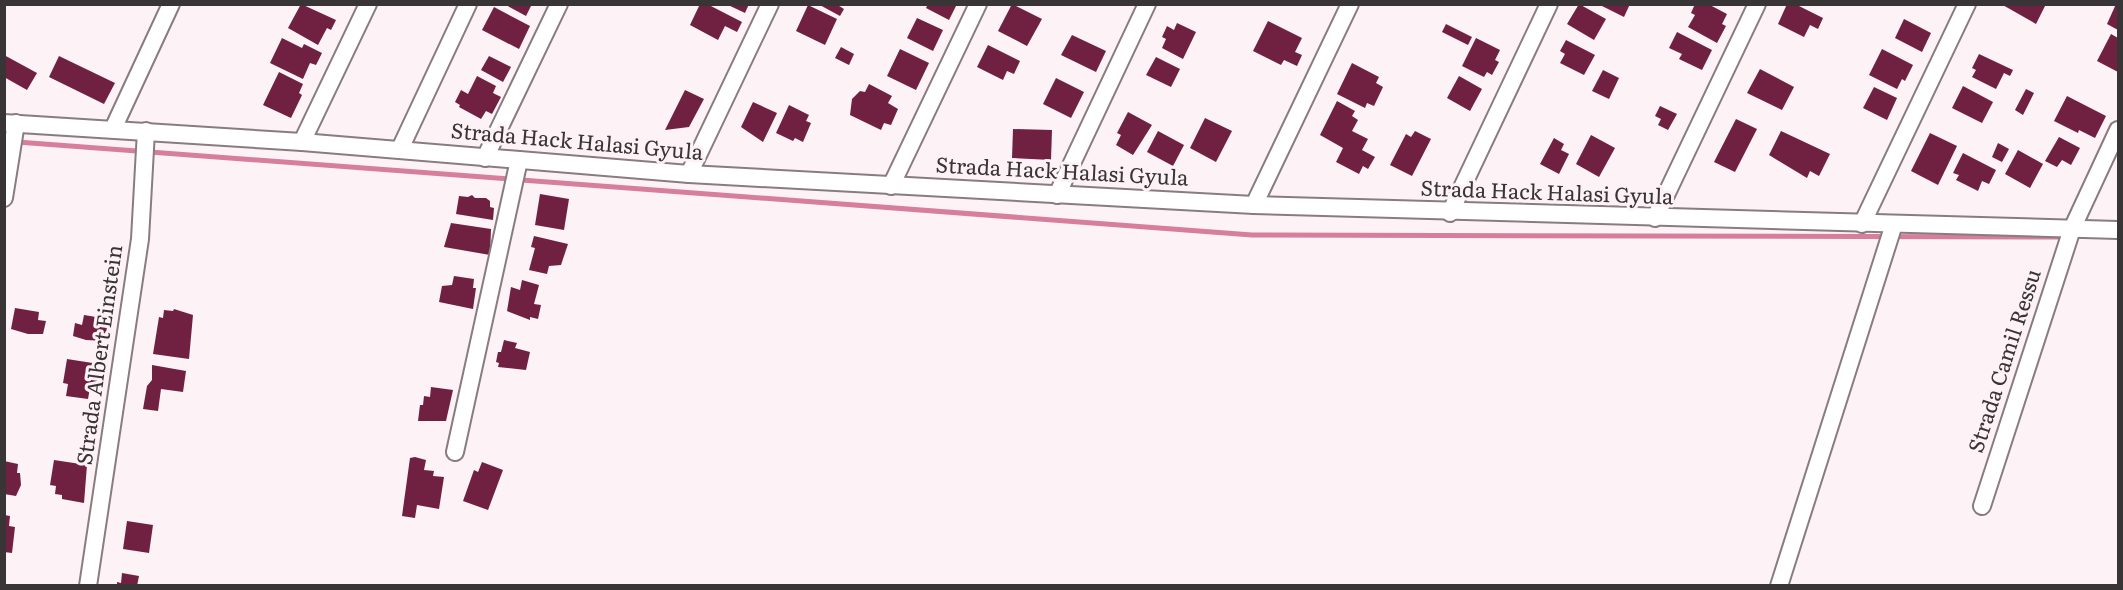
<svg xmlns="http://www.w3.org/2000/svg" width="2123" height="590" font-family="Literata,serif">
	<rect width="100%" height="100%" fill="#fdf2f5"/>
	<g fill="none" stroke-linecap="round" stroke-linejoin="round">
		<!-- stream -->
		<polyline stroke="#d67e9b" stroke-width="5" points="4,141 1252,235 2066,237"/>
	</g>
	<!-- building -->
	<g fill="#702141">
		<polygon points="301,4 336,20 331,30 327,28 318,45 288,28"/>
		<polygon points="504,4 532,4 526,16"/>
		<polygon points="700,4 707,4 742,22 737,32 725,26 718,40 690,25"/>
		<polygon points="726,4 749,4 745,13"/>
		<polygon points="818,4 836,4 844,9 840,16"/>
		<polygon points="928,4 957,4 949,20 926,8"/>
		<polygon points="1012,4 1042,19 1027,46 998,31"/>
		<polygon points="1579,4 1606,19 1594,40 1567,24"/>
		<polygon points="1598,4 1630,4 1624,17"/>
		<polygon points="1695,4 1708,4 1727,14 1722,24 1726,26 1717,43 1688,27 1695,15 1691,13"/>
		<polygon points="1787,4 1795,4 1823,18 1818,29 1810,25 1804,37 1778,24"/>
		<polygon points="2001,4 2046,4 2036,24"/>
		<polygon points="2116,4 2118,4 2118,30 2107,24"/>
		<polygon points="808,5 837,19 825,45 796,31"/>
		<polygon points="494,7 530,26 519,49 482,30"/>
		<polygon points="917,18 943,30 933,51 907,38"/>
		<polygon points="1904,19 1931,33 1922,52 1895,38"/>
		<polygon points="1268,21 1302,38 1295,52 1302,55 1297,66 1284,60 1281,65 1253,51"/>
		<polygon points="1177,23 1196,32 1183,59 1162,48 1166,39 1162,37 1167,26 1174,30"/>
		<polygon points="1446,24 1472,37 1468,45 1442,32"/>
		<polygon points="1677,32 1712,50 1702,70 1679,59 1682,54 1669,48"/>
		<polygon points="2111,34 2118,38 2118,72 2097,61"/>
		<polygon points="1072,35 1106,51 1096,72 1061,55"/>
		<polygon points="282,38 302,48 304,44 322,53 316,65 310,63 303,79 270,63"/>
		<polygon points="1476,38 1500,50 1495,60 1499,62 1492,75 1487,72 1484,77 1462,66"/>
		<polygon points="1566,40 1595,55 1584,75 1560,63 1565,54 1560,51"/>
		<polygon points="988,45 1020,61 1014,74 1007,71 1003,80 977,67"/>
		<polygon points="841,47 854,54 849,65 835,58"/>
		<polygon points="900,49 929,63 916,90 887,76"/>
		<polygon points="1882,49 1913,65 1905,81 1902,79 1897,89 1869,75"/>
		<polygon points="1979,54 2013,70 2010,76 2004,73 1996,89 1972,77 1976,70 1972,68"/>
		<polygon points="4,55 37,73 27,90 4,77"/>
		<polygon points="59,56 115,83 104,104 49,77"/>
		<polygon points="489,56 511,67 503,82 481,70"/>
		<polygon points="1156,57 1180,69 1171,87 1146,75"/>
		<polygon points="1352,63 1379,77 1376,83 1383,87 1374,106 1367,103 1365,108 1337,94"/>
		<polygon points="1760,69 1794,87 1782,110 1747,93"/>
		<polygon points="1603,70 1619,78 1609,99 1592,91"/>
		<polygon points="279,72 303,84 299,93 302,95 291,118 263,105"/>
		<polygon points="477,76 496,86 493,93 501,97 492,114 486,111 481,119 459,107 460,105 455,102 461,90 468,94"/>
		<polygon points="1459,76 1482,89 1470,111 1447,98"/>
		<polygon points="1056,78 1084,92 1071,118 1043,104"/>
		<polygon points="869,84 892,96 888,103 898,109 891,125 884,123 881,130 850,115 852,99 860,91 865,92"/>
		<polygon points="1963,86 1993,102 1982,123 1952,108"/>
		<polygon points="1874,87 1897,98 1887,120 1863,108"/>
		<polygon points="2026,89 2034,93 2023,115 2015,110"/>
		<polygon points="685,90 704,99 689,127 665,130"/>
		<polygon points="2067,96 2106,116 2095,138 2079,130 2078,133 2054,121"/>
		<polygon points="1337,101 1355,111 1352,116 1358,120 1352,131 1368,139 1362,150 1375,157 1368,169 1363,166 1359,174 1336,162 1343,148 1320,135"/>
		<polygon points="753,102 777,113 763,142 741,127"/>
		<polygon points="789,105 809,115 806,121 811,123 803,142 795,138 793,141 776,133"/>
		<polygon points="1660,106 1677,114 1668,130 1658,125 1661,119 1655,116"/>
		<polygon points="1128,112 1152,125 1133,155 1116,145 1121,135 1117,133"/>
		<polygon points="1205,118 1232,131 1216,162 1190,148"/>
		<polygon points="1736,119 1757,129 1735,172 1714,162"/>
		<polygon points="1013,129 1052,130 1051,160 1012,158"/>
		<polygon points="1158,131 1184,145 1173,166 1147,152"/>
		<polygon points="1415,131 1431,139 1412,176 1390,165 1406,134 1411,137"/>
		<polygon points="1781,131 1830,154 1819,176 1810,171 1807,178 1769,155"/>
		<polygon points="1930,133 1957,146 1938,185 1911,171"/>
		<polygon points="1591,135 1615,148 1599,177 1576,164"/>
		<polygon points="2059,137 2080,148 2071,165 2062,160 2057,167 2045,161"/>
		<polygon points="1554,138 1564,144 1561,150 1569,154 1559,174 1540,164"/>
		<polygon points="1998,143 2009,149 2002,162 1992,157"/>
		<polygon points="2018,150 2043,164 2030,188 2005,174"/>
		<polygon points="1963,153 1996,170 1989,184 1982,181 1978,191 1956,180 1959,175 1953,173"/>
		<polygon points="540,194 569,199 564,230 535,225"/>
		<polygon points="472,195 475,198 486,198 490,201 490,207 494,208 493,220 456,214 459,196 468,197"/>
		<polygon points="451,223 491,229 490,255 444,247"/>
		<polygon points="534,236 568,244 561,265 549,266 547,274 529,270 535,248 531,247"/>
		<polygon points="454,276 474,279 473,288 476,288 473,309 439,302 442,286 452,285"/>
		<polygon points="522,280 539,285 534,304 541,305 538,319 530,317 530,320 507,311 511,287 520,290"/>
		<polygon points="15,308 39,312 38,320 46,321 43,334 28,334 11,329"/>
		<polygon points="174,309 193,315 189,359 153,354 159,317 163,318 164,310 173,311"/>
		<polygon points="84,315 108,319 105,341 86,340 73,336 75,323 82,325"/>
		<polygon points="504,340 517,343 515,348 530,352 526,370 498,367 499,363 496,362 498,352 501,352"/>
		<polygon points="67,359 99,364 97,383 91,382 88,399 66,396 68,384 63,383"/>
		<polygon points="152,365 186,371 183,392 161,389 158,411 143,409 147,386 152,380"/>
		<polygon points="431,387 453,390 446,421 418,421 420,405 423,405 424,396 430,397"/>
		<polygon points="415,457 426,460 424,470 434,471 433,476 444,477 439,509 417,505 415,518 402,516 410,458"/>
		<polygon points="54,460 87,465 84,503 62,499 62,495 55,494 56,486 50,485"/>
		<polygon points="4,461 18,464 17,473 20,473 21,485 16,496 4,494"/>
		<polygon points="482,462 503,470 488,510 463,501 474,470 478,472"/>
		<polygon points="4,515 10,516 9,526 15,527 12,553 4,552"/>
		<polygon points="127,521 153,525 149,553 123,549"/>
		<polygon points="122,573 139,576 137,586 117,586 117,582 121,583"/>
	</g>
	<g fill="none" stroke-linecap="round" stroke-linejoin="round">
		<defs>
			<g id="minor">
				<polyline points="4,123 302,142 689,174 1254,205 2118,230"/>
				<polyline points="113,129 171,4"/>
				<polyline points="302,142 368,4"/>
				<polyline points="400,149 468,4"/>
				<polyline points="485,158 559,4"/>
				<polyline points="689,174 770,4"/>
				<polyline points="891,186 978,4"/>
				<polyline points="1057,195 1147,4"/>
				<polyline points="4,198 16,123"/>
				<polyline points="1254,205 1350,4"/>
				<polyline points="1450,213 1549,4"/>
				<polyline points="1655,218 1757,4"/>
				<polyline points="1862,224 1967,4"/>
				<polyline points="455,452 519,160"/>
				<polyline points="1982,506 2072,229 2118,130"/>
				<polyline points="88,586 140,239 146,131"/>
				<polyline points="1779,586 1894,224"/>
			</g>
		</defs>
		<!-- minor casing -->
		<use href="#minor" stroke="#887c80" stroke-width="20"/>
		<!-- minor -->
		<use href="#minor" stroke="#fff" stroke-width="16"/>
	</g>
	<g text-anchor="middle" stroke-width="6" stroke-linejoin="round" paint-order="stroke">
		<!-- street labels -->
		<g font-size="21" fill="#393435" stroke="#fdf2f5">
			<text transform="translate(577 142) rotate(5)" y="7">Strada Hack Halasi Gyula</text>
			<text transform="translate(1062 172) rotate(3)" y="7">Strada Hack Halasi Gyula</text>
			<text transform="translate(1547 193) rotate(2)" y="7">Strada Hack Halasi Gyula</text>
			<text transform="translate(100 355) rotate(-82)" y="7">Strada Albert Einstein</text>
			<text transform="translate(2005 361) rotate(-72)" y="7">Strada Camil Ressu</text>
		</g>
	</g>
	<!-- border -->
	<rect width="2123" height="590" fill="none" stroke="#393435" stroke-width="12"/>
</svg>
